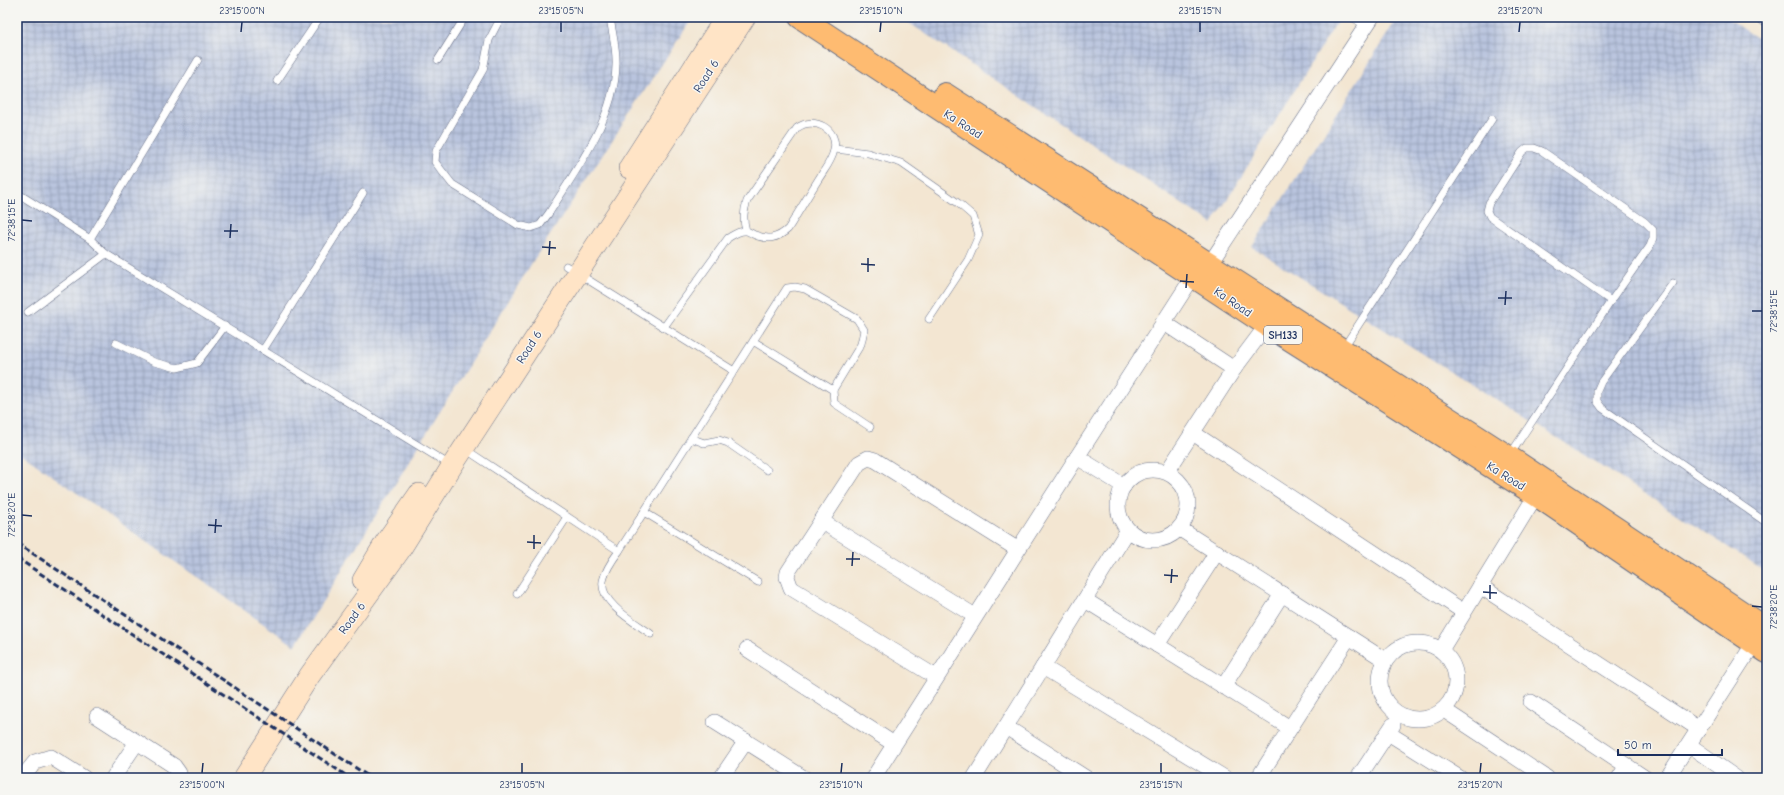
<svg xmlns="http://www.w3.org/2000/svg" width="1784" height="795" font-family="'Comic Neue',sans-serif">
	<defs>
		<pattern id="industrial-grid" width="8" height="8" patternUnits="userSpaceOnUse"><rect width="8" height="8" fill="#b9c4de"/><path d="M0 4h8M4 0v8" fill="none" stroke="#96a0b7"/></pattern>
	</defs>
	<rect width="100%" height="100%" fill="#f6f6f2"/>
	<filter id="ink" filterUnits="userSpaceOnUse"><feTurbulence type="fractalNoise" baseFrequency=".025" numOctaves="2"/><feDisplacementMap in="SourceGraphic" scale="8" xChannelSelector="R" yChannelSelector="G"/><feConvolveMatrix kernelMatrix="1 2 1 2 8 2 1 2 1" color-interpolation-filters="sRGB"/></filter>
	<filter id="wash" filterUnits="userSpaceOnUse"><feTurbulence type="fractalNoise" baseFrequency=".012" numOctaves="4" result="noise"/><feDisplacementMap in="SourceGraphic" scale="16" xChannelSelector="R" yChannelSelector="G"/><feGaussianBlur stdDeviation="0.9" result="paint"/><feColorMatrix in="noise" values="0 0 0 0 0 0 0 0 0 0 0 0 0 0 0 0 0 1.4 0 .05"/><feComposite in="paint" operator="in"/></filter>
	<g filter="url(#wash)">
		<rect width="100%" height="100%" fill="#f3e6d2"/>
		<!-- industrial -->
		<g fill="url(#industrial-grid)">
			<polygon points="17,17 693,17 535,258 295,646 17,451"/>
			<polygon points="900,17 1340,17 1212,224"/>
			<polygon points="1398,17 1725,17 1767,44 1767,572 1559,439 1252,247"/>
		</g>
	</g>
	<g filter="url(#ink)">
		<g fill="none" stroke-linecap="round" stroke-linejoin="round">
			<defs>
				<g id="lane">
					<path d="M501 17 489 40 483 70 436 151 435 162 452 184 518 225 531 228 540 225 549 213C576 170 615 118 616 65 617 49 612 33 610 17"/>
					<polyline points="1352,17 1366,26"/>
					<polyline points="438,60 465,17"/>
					<polyline points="277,81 320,17"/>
					<polyline points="835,149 868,153 901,163 958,203 973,216 979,235 968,260 929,319"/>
					<polyline points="17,193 90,239 106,254 450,465"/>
					<polyline points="90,239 198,60"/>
					<polyline points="566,266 734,371"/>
					<polyline points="1673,283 1601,382 1597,391 1597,401 1602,408 1767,523"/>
					<polyline points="28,312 106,254"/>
					<path d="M664 327 728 238C733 235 739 230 746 231 749 231 752 234 755 235 768 240 777 239 788 229 798 213 808 196 818 180 824 170 832 161 834 150 839 130 814 115 797 128L747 201C743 212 743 220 746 231"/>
					<polyline points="116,343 154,362 177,368 197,363 225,326"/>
					<polyline points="1344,347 1492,119"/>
					<polyline points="263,350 363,193"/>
					<polyline points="833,390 834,403 870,427"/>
					<polyline points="691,438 704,443 719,440 728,443 767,470"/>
					<polyline points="465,449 619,551"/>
					<polyline points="1510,455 1611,301 1650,246 1653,238 1653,230 1645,222 1542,151 1534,148 1527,148 1522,152 1489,203 1487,211 1490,217 1611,301"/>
					<polyline points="644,512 758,582"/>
					<polyline points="517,594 567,517"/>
					<path d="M651 634C636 623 599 603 603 581 605 570 613 559 619 551L787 288 795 287 805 289 857 319 864 330 861 344 833 390 753 341"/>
				</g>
				<g id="street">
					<polyline points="1764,17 1767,19"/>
					<polyline points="1209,265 1372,17"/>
					<polyline points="1163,322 1234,369"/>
					<polyline points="1193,433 1464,612"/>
					<polyline points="1077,457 1194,275"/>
					<circle cx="1153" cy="505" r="35"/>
					<polyline points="1167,472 1234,369 1267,325"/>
					<polyline points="821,521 975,616"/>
					<polyline points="1180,529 1385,660"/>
					<polyline points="1480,586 1699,729"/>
					<polyline points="1085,600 1290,728"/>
					<circle cx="1418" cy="681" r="38"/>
					<polyline points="1157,645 1217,552"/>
					<polyline points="747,649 894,744"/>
					<polyline points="1441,650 1536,495"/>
					<polyline points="1043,667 1225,778"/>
					<polyline points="936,677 791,588 787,577 788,572 859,463 868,458 875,460 1017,549"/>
					<polyline points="1223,687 1282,594"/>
					<polyline points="1531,702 1645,778"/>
					<polyline points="1444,710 1547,778"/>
					<polyline points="97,716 174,766 179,773 178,778"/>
					<polyline points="715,722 804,778"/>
					<polyline points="1006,727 1086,778"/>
					<polyline points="1388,733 1460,778"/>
					<polyline points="1689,745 1736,778"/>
					<polyline points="22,778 35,762 51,757 84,778"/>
					<polyline points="113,778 137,742"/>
					<polyline points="721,778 746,741"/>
					<polyline points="873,778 1077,457 1124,486"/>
					<polyline points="974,778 1128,530"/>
					<polyline points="1258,778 1349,637"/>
					<polyline points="1358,778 1393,725"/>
					<polyline points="1619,778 1627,766"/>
					<polyline points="1667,778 1754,643"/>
				</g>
				<g id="secondary">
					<polyline points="629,168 726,17"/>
					<polyline points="363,580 385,543 419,494"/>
					<polyline points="244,778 310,675 400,550 452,466 745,17"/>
				</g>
				<g id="primary">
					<polyline points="800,17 1267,325 1536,495 1767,652"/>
					<polyline points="945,94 1509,457 1767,629"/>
				</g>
			</defs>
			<!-- lane casing -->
			<use href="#lane" stroke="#676f87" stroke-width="8"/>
			<!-- street casing -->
			<use href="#street" stroke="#676f87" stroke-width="16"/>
			<!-- secondary casing -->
			<use href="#secondary" stroke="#676f87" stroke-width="22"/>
			<!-- primary casing -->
			<use href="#primary" stroke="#676f87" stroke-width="24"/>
			<!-- lane -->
			<use href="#lane" stroke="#fff" stroke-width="7"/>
			<!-- street -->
			<use href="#street" stroke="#fff" stroke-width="15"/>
			<!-- secondary -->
			<use href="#secondary" stroke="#ffe4c6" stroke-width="21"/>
			<!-- primary -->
			<use href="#primary" stroke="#febb71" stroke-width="22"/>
			<!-- rail -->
			<g stroke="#1b2f5e" stroke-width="3" stroke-dasharray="6 3" stroke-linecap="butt">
				<polyline points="17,543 371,778"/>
				<polyline points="17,558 350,778"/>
			</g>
		</g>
	</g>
	<!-- ticks -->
	<path fill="none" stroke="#1b2f5e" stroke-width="1.5" d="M241 32 242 22M561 32V22M880 32 881 22M1200 32V22M1519 32 1520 22M22 220 32 221M224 231H238M230 238 231 224M542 247 556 248M549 255 550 241M861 264 875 265M868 272V258M1180 281 1194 282M1186 288 1187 274M1498 298H1512M1505 305 1506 291M1752 311H1762M22 515 32 516M208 525 222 526M215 533 216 519M527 542 541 543M534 549V535M846 559H860M852 566 853 552M1164 575 1178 576M1171 583 1172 569M1483 592 1497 593M1490 599V585M1752 606 1762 607M202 773 203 763M522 773V763M841 773 842 763M1161 773V763M1480 773 1481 763"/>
	<g text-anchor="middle" stroke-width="3" stroke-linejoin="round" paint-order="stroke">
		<!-- shield labels -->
		<rect fill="#f6f6f2" stroke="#5d6b8a" stroke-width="1" x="1264" y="326" width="38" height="18" rx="3"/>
		<g font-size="11" font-weight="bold" fill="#1b2f5e">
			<text x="1283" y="339">SH133</text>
		</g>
		<!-- street labels -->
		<g font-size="12" fill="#1b2f5e" stroke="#f6f6f2">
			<text transform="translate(706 76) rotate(-57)" y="4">Road 6</text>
			<text transform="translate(963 124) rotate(33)" y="4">Ka Road</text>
			<text transform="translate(1233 302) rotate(34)" y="4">Ka Road</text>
			<text transform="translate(529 347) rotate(-57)" y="4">Road 6</text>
			<text transform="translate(1506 476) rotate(32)" y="4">Ka Road</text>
			<text transform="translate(352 618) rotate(-54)" y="4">Road 6</text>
		</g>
	</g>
	<!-- margin -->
	<rect width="1784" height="795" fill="none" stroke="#f6f6f2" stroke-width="44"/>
	<!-- scale -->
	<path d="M1618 749v6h104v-6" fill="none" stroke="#1b2f5e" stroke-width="2"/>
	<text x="1624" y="749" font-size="12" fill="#1b2f5e" stroke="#f6f6f2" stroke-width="3" paint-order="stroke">50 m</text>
	<rect x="22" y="22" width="1740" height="751" fill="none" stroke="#1b2f5e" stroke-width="1.5"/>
	<g font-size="10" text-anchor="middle" fill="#1b2f5e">
		<text x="242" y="14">23°15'00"N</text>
		<text x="561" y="14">23°15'05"N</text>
		<text x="881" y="14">23°15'10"N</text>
		<text x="1200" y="14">23°15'15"N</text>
		<text x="1520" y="14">23°15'20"N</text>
		<text transform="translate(11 220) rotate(-90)" y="4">72°38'15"E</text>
		<text transform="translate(1773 311) rotate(-90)" y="4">72°38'15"E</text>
		<text transform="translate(11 515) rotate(-90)" y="4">72°38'20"E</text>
		<text transform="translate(1773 607) rotate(-90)" y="4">72°38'20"E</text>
		<text x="202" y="788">23°15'00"N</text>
		<text x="522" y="788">23°15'05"N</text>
		<text x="841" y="788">23°15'10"N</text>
		<text x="1161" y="788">23°15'15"N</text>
		<text x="1480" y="788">23°15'20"N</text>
	</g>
</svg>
